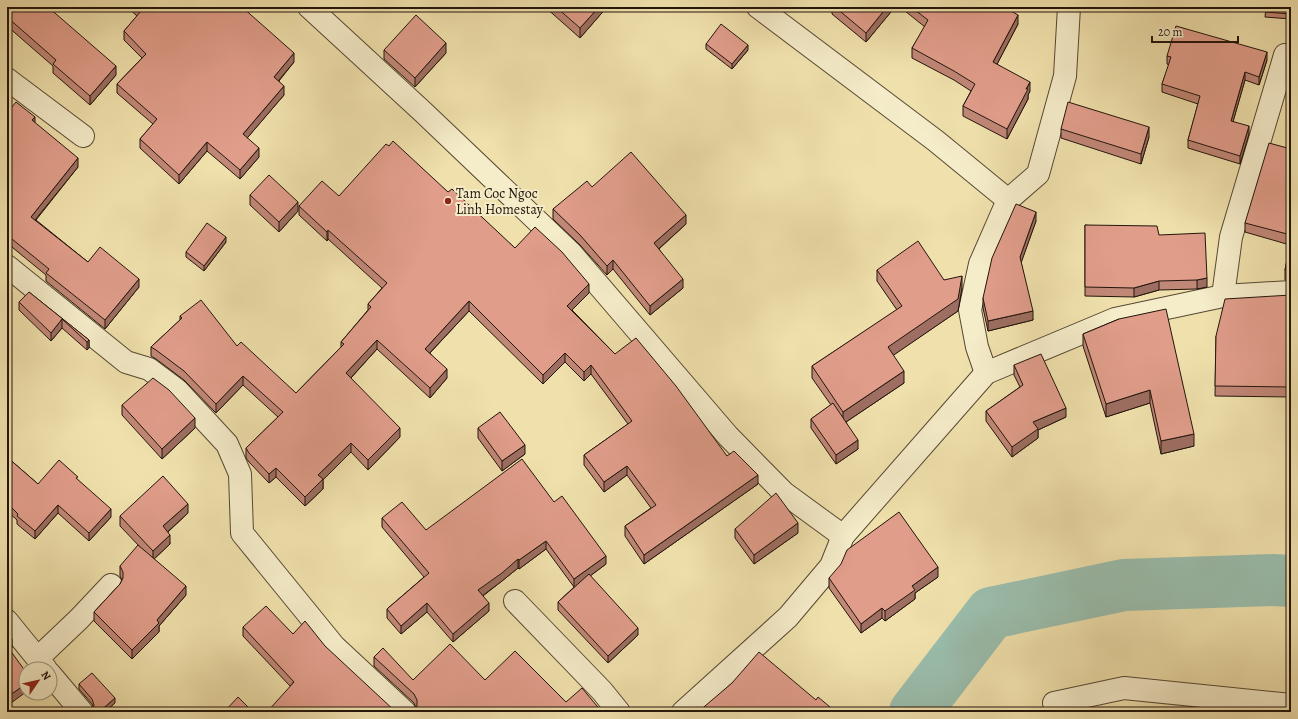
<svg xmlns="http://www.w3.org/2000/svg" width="1298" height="719" font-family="Alegreya,serif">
	<rect width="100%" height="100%" fill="#f0e1ac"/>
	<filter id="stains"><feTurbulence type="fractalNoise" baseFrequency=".005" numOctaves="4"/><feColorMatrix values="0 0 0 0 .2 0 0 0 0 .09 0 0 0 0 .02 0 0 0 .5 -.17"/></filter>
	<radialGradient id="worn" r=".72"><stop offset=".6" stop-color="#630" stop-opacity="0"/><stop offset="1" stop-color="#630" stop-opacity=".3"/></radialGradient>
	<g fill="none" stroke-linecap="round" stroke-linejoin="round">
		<!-- river -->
		<polyline stroke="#9abdac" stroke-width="52" points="915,712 991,613 1124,585 1273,580 1291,581"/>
		<defs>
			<g id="street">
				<polyline points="309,7 423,112 571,253 728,436 784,493 843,536"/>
				<polyline points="758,7 936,141 1008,200"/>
				<polyline points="7,79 83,136"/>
				<polyline points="7,266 126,362 149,369 177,390 227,444 240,474 242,533 334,646 405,712"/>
				<polyline points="1223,296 1231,237 1285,55"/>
				<polyline points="986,373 977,347 970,310 980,264 1008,200 1038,174 1065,76 1069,7"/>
				<polyline points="515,601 602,691 619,712"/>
				<polyline points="7,621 46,669"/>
				<polyline points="38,658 79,619 111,585"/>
				<polyline points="50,674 82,712"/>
				<polyline points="1054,703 1124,688 1291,705"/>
				<polyline points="683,712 788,617 831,566 843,536 986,373 1115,319 1223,296 1291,292"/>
			</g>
		</defs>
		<!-- street casing -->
		<use href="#street" stroke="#564834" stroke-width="24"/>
		<!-- street -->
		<use href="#street" stroke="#f5ecc9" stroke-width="22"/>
	</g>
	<!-- wall -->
	<g fill="#c18777" stroke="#22150c">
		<polygon points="7,7 116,75 90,105 53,73 53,66 7,26"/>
		<polygon points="127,7 242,7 294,62 279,81 284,95 247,138 259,157 240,179 207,151 179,184 140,148 140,139 153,124 117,93 117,84 142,58 124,40 124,31 137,16"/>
		<polygon points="545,7 607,7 580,38"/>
		<polygon points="832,7 895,7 866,42 832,14"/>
		<polygon points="900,7 1004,7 1018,24 997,64 1030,91 1028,95 1028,99 1007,139 963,116 963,106 971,91 954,80 912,58 912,48 925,27"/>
		<polygon points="1266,7 1291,7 1291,19 1265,17"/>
		<polygon points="706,44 748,50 732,69 706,49"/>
		<polygon points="384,50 446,53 415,87 384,59"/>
		<polygon points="1167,56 1267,60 1259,85 1245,80 1233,121 1249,134 1240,164 1188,148 1188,140 1198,104 1162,92 1162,84 1169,65 1167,64"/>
		<polygon points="7,113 35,123 78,167 36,220 88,262 139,287 105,329 46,281 46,275 7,243"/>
		<polygon points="1061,129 1149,137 1141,164 1061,138"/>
		<polygon points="389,146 448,192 515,248 589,293 572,310 615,354 758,484 644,564 625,536 625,526 651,508 627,475 604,492 584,465 584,455 628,424 591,374 584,381 565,362 543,384 469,311 430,353 447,378 430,398 377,349 351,378 400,437 368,470 351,452 323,480 323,489 305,506 276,477 269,483 249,462 246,458 246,448 278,417 243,385 216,413 184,380 156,359 151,356 151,347 180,320 180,316 237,346 296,393 341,347 341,342 368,310 368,304 382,288 328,239 327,241 299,215 299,206 339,196"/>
		<polygon points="1291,149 1291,280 1285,280 1285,270 1290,245 1245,232 1245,223"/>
		<polygon points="592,187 686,224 659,249 683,288 650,315 613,269 607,275 580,245 553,219 553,209"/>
		<polygon points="250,195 298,211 279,232 250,205"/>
		<polygon points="1036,221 1021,262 1033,320 988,331 983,308 983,298"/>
		<polygon points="1085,225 1159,235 1207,287 1197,289 1159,290 1134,297 1085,296"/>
		<polygon points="226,242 204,271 186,257 186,252"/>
		<polygon points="877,270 944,280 962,288 958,311 893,355 904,383 846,422 858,449 836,464 811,428 811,419 831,405 812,378 812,366 897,310 877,281"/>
		<polygon points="29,292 89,340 89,348 87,350 62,328 51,341 19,310 19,302"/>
		<polygon points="1291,295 1291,397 1215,396 1216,336"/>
		<polygon points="1119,319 1194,446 1161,454 1150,403 1106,417 1083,346 1083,334"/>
		<polygon points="1014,365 1066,417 1038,430 1038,438 1012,457 986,421 986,411 1020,387 1014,375"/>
		<polygon points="122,405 195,428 162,459 122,415"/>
		<polygon points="478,428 525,454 502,471 478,438"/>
		<polygon points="7,457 38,484 78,480 111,517 89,541 58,513 35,539 17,524 17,520 7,511"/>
		<polygon points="554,502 606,564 590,576 638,635 608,663 558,610 558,602 574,587 546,549 519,569 518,568 502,581 483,596 489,611 453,642 427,612 401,634 387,618 387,609 424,577 382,527 382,518 426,530"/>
		<polygon points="188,513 168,532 170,544 154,559 186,595 159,626 159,632 132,659 94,621 94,612 120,584 122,580 120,576 120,566 141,548 120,526 120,516"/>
		<polygon points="735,529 798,533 754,564 735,538"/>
		<polygon points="938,577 915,593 915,599 885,621 882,618 861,633 829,588 829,578"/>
		<polygon points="243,627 293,634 325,646 290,686 243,636"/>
		<polygon points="374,657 413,680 485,680 566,702 414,711 416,708 414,703 374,666"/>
		<polygon points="79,684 115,703 105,712 93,712 94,709 92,704 79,689"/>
	</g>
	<!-- shaded-wall -->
	<g fill="#9d6e61" stroke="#22150c">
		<polygon points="599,7 607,7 580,38 580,28"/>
		<polygon points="887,7 895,7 866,42 866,33"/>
		<polygon points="1018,15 1018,24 993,72 993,62"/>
		<polygon points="446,43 446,53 415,87 415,78"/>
		<polygon points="748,45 748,50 732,69 732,64"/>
		<polygon points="1267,52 1267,60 1259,85 1259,77"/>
		<polygon points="294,53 294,62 274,86 274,77"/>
		<polygon points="116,66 116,75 90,105 90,96"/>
		<polygon points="1245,72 1245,80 1231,129 1231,121"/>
		<polygon points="1030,82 1030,91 1028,95 1028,99 1007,139 1007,129"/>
		<polygon points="284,86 284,95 243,143 243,134"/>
		<polygon points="35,117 35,125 32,120"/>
		<polygon points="1249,126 1249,134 1240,164 1240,156"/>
		<polygon points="1149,127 1149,137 1141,164 1141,154"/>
		<polygon points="207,142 207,151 179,184 179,175"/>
		<polygon points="259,148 259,157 240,179 240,170"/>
		<polygon points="78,158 78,167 31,225 31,217"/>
		<polygon points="298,202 298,211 279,232 279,222"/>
		<polygon points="1036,212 1036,221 1020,266 1020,257"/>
		<polygon points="686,215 686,224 654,253 654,243"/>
		<polygon points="328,230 328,239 327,241 327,232"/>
		<polygon points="226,237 226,242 204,271 204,266"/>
		<polygon points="613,260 613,269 607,275 607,266"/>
		<polygon points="962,276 962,288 958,311 888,359 888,347"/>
		<polygon points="1207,278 1207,287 1197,289 1197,280"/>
		<polygon points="139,279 139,287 105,329 105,320"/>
		<polygon points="683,279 683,288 650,315 650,306"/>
		<polygon points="1159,281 1159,290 1134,297 1134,288"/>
		<polygon points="589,284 589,293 567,315 567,306"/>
		<polygon points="469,301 469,311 425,358 425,349"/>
		<polygon points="1033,311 1033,320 988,331 988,321"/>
		<polygon points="62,319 62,328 51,341 51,333"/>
		<polygon points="89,340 89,348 87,350 87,342"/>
		<polygon points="377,340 377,349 346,383 346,373"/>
		<polygon points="565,353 565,362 543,384 543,375"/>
		<polygon points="591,365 591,374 584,381 584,372"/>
		<polygon points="447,369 447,378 430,398 430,388"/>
		<polygon points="904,371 904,383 843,424 843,412"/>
		<polygon points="243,376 243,385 216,413 216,404"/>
		<polygon points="1150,390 1150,403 1106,417 1106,404"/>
		<polygon points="1066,408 1066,417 1038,430 1038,438 1012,457 1012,447 1033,422"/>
		<polygon points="195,418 195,428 162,459 162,449"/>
		<polygon points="400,428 400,437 368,470 368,460"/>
		<polygon points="1194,434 1194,446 1161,454 1161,441"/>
		<polygon points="858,440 858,449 836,464 836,455"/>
		<polygon points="351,443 351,452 323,480 323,489 305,506 305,497 318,475"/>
		<polygon points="525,445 525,454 502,471 502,461"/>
		<polygon points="8,447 8,455 7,456 7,448"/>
		<polygon points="627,466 627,475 604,492 604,482"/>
		<polygon points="276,468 276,477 269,483 269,474"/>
		<polygon points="758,475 758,484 644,564 644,555"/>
		<polygon points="188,504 188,513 163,536 163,526"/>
		<polygon points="58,505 58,513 35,539 35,531"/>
		<polygon points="111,509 111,517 89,541 89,533"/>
		<polygon points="798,523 798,533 754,564 754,555"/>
		<polygon points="170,535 170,544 153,560 153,551"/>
		<polygon points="546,541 546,549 519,569 519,560"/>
		<polygon points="606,556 606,564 574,588 574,579"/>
		<polygon points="518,559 518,568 502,581 478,599 478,590"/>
		<polygon points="938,567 938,577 915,593 915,599 885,621 885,611 912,586"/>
		<polygon points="186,586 186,595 159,626 159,632 132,659 132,650 157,620"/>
		<polygon points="427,603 427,612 401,634 401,626"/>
		<polygon points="489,603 489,611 453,642 453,634"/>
		<polygon points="882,608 882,618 861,633 861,624"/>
		<polygon points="638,628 638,635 608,663 608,656"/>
		<polygon points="12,639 12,648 7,653 7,644"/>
		<polygon points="26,684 26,692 7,706 7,697"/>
		<polygon points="115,698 115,703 105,712 99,712"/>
	</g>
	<!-- building -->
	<g fill="#e09d8a" stroke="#22150c">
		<polygon points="7,7 48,7 116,66 90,96 53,64 56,60 7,17"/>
		<polygon points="137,7 242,7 294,53 274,77 284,86 243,134 259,148 240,170 207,142 179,175 140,139 157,119 117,84 146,54 124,31 141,11"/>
		<polygon points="556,7 599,7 580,28"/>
		<polygon points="835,7 887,7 866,33"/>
		<polygon points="911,7 1004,7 1018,15 993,62 1030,82 1026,89 1028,89 1007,129 963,106 975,84 954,71 912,48 928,20"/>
		<polygon points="1266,7 1291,7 1291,14 1265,12"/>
		<polygon points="416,15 446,43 415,78 384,50"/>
		<polygon points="721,24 748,45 732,64 706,44"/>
		<polygon points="1176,26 1267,52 1259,77 1245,72 1231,121 1249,126 1240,156 1188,140 1200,96 1162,84 1171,57 1167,56"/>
		<polygon points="16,102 35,117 32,120 78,158 31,217 88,262 100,247 139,279 105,320 46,273 49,269 7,235 7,113"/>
		<polygon points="1068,102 1149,127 1141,154 1061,129"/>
		<polygon points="393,141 448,192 452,189 515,248 535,227 562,252 589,284 567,306 615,354 636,338 676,386 727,456 734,451 758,475 644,555 625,526 656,505 627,466 604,482 584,455 632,421 591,365 584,372 565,353 543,375 469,301 425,349 447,369 430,388 377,340 346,373 400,428 368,460 351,443 318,475 323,479 305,497 276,468 269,474 249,453 246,448 283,412 243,376 216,404 184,371 156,350 151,347 182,318 180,316 201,300 237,346 241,342 296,393 344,344 341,342 371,307 368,304 387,283 328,230 327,232 299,206 322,181 339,196 386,144 389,146"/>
		<polygon points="1269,143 1291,149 1291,235 1245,223"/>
		<polygon points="631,152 686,215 654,243 683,279 650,306 613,260 607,266 580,235 553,209 587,181 592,187"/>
		<polygon points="269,175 298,202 279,222 250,195"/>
		<polygon points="1016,204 1036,212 1020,257 1033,311 988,321 983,298 992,258"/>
		<polygon points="207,223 226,237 204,266 186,252"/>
		<polygon points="1085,225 1157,226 1159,235 1205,233 1207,278 1197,280 1159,281 1134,288 1085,287"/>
		<polygon points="1291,240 1291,270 1285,270"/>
		<polygon points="918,241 944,280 962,276 958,299 888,347 904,371 843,412 812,366 902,306 877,270"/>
		<polygon points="29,292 89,340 87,342 62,319 51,333 19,302"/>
		<polygon points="1291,295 1291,387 1215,386 1216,336 1225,299"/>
		<polygon points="1166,309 1194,434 1161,441 1150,390 1106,404 1083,334 1119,319"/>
		<polygon points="1041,354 1066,408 1033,422 1038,429 1012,447 986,411 1023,385 1014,365"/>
		<polygon points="153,378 169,390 195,418 162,449 122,405"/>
		<polygon points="833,403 858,440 836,455 811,419"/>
		<polygon points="500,412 525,445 502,461 478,428"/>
		<polygon points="7,457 38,484 59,460 78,477 76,478 111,509 89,533 58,505 35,531 17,516 18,514 7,503"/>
		<polygon points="522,459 554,502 562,496 606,556 574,579 546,541 519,560 518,559 502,573 478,590 489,603 453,634 427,603 401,626 387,609 429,573 382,518 402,502 426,530"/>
		<polygon points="163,476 188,504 163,526 170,535 153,551 120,516"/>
		<polygon points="776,493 798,523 754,555 735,529"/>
		<polygon points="899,512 938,567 912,586 915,590 885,611 882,608 861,624 829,578 841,564 847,550"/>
		<polygon points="138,545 186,586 157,620 159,623 132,650 94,612 120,584 123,578 123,572 120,566"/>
		<polygon points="589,574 638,628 608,656 558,602"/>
		<polygon points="266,606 293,634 305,621 325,646 396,712 267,712 294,682 243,627"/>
		<polygon points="7,632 12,639 7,644"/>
		<polygon points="450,644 485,680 515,651 566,702 582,688 602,712 413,712 417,706 417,700 414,694 374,657 383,648 413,680"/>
		<polygon points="7,646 26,672 26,684 7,697"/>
		<polygon points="759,652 816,700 818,697 836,712 698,712 732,683"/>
		<polygon points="92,673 115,698 99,712 93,712 94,705 92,699 79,684"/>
		<polygon points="238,697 253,712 224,712"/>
		<polygon points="7,705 12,712 7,712"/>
	</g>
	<!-- markers -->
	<circle fill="#8f2418" stroke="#f5ecc9" stroke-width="1.5" cx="448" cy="201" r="4"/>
	<g text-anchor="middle" stroke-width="4" stroke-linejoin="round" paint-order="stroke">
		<!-- poi labels -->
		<g font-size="14" fill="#22150c" stroke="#f5ecc9" text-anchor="start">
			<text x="456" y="198">Tam Coc Ngoc<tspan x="456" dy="16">Linh Homestay</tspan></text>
		</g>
	</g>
	<!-- margin -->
	<rect width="1298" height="719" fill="none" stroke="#f0e1ac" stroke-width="24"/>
	<rect x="8" y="8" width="1282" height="703" fill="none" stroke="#22150c" stroke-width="2"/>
	<rect x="12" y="12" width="1274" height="695" fill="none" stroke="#22150c"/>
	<!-- north arrow -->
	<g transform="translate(38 681) rotate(56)"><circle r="19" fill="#f5ecc9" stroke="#a1967d"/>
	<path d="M0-3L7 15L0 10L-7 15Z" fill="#8f2418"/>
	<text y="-6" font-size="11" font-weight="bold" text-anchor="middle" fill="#22150c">N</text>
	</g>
	<!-- scale -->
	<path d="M1152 36v6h86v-6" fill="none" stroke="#22150c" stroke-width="2"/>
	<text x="1158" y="36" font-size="12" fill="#22150c" stroke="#f5ecc9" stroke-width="3" paint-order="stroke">20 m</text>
	<rect width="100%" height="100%" filter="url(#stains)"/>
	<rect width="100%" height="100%" fill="url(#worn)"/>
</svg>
